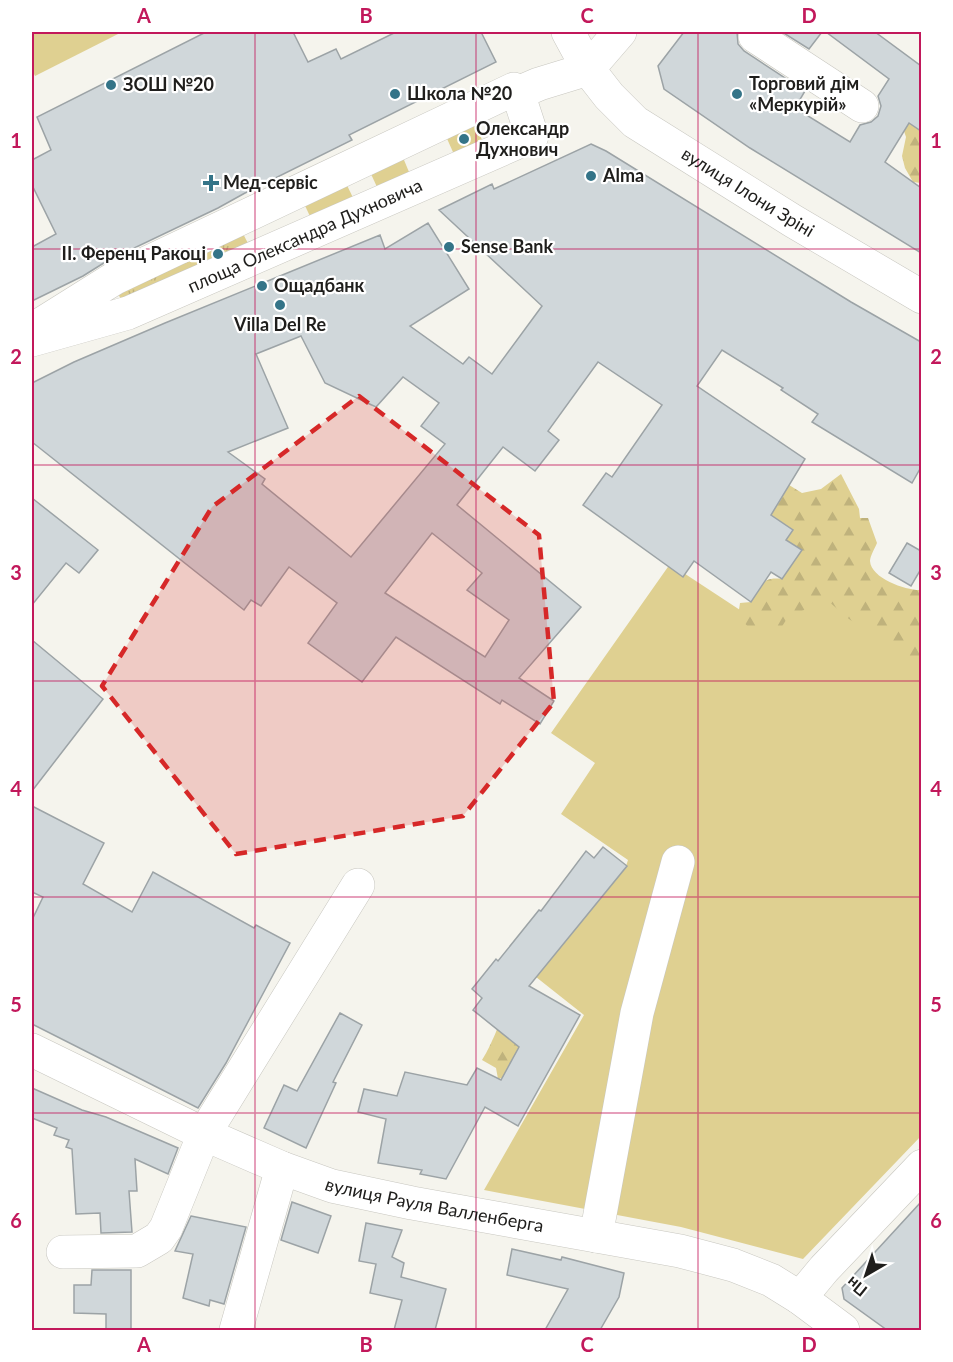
<svg xmlns="http://www.w3.org/2000/svg" width="953" height="1362" font-family="Lato,sans-serif">
	<defs>
		<pattern id="forest-firs" width="22" height="20" patternUnits="userSpaceOnUse" patternTransform="scale(1.5)"><rect width="22" height="20" fill="#dfd091"/><path d="M5 1l3.5 6h-7zM16 11l3.5 6h-7z" fill="#bfb27c"/></pattern>
		<pattern id="park-tufts" width="24" height="20" patternUnits="userSpaceOnUse" patternTransform="scale(1.5)"><rect width="24" height="20" fill="#dfd091"/><path d="M3 7l-1-3M5 7V3M7 7l1-3M15 17l-1-3M17 17v-4M19 17l1-3" fill="none" stroke="#bfb27c"/></pattern>
	</defs>
	<rect width="100%" height="100%" fill="#f5f4ed"/>
	<!-- grass -->
	<g fill="#dfd091">
		<polygon points="32,32 122,32 35,76 32,70"/>
		<polygon points="474,121 485,147 456,159 445,134"/>
		<polygon points="399,148 414,184 382,198 366,163"/>
		<polygon points="342,175 358,208 315,227 300,195"/>
		<polygon points="670,564 769,629 806,576 921,651 921,1136 803,1259 681,1227 484,1190 584,1015 536,977 626,866 628,860 561,814 595,763 551,733"/>
	</g>
	<!-- forest -->
	<g fill="url(#forest-firs)">
		<polygon points="899,116 921,131 921,183 913,182 905,168 902,156 906,137"/>
		<path d="M841 474 859 509 860 518H868L877 543C875 548 870 556 870 561 871 579 908 591 921 590V663L917 665 898 654 887 639 870 634 849 619 827 600 813 601 804 610 788 617 781 628 774 631 751 630 738 616 740 603 751 602C761 587 761 576 782 579L801 550 786 540 793 530 764 510 781 480 802 493 821 489Z"/>
		<path d="M545 1003 505 1077 498 1079 496 1068 482 1060C487 1053 496 1033 499 1024Z"/>
	</g>
	<!-- park -->
	<polygon fill="url(#park-tufts)" points="236,220 255,257 128,313 111,280"/>
	<!-- building -->
	<g fill="#d0d7da" stroke="#9ca3a6" stroke-width="1.5" fill-rule="evenodd">
		<polygon points="206,32 293,32 308,62 336,49 341,59 396,32 481,32 496,62 349,135 352,140 245,193 218,208 107,261 83,276 32,301 32,247 56,234 32,185 32,160 51,150 37,117"/>
		<polygon points="684,32 737,32 738,44 744,51 805,91 795,108 850,142 860,125 871,122 878,116 881,106 878,96 889,79 826,32 875,32 921,66 921,131 909,123 885,162 921,188 921,253 750,148 664,89 658,66"/>
		<polygon points="782,32 822,32 809,49"/>
		<path d="M591 144 606 151 851 302 921 342V467L912 483 812 422 818 414 781 390 783 388 722 350 697 386 805 459 771 515 793 530 786 540 802 550 782 579 771 572 751 602 694 561 683 577 583 505 606 473 612 477 662 405 598 362 548 431 559 440 535 471 503 447 457 505 581 607 519 678 554 701 540 724 502 700 500 704 396 637 362 682 308 643 337 603 289 567 261 606 251 600 244 610 32 442V383L74 362 165 323 380 235 385 249 428 223 469 289 410 326 463 364 469 357 492 374 542 306 439 210 492 184 494 189ZM301 336 325 383 376 407 403 377 439 403 421 426 445 444 351 557 262 484 265 479 228 452 288 428 256 354ZM432 533 482 573 467 590 509 620 485 657 385 593Z"/>
		<polygon points="32,498 98,550 79,573 66,563 32,605"/>
		<polygon points="907,543 921,551 921,569 911,586 889,573"/>
		<polygon points="32,640 103,699 32,791"/>
		<polygon points="32,806 104,843 83,884 132,912 153,872 254,928 256,925 290,943 226,1063 198,1108 32,1024 32,920 43,897 32,892"/>
		<polygon points="603,847 627,866 529,986 580,1015 518,1126 485,1107 446,1179 420,1174 422,1170 378,1163 386,1119 358,1112 364,1089 397,1096 405,1072 467,1085 477,1068 501,1080 519,1047 473,1010 482,998 472,989 496,959 498,961 539,910 541,911 586,851 594,858"/>
		<polygon points="340,1013 362,1025 333,1082 336,1083 306,1148 264,1128 284,1085 297,1091"/>
		<polygon points="32,1088 82,1110 106,1117 178,1148 168,1174 135,1159 137,1191 129,1191 132,1232 101,1233 100,1213 76,1214 72,1149 66,1147 69,1140 54,1135 57,1128 32,1118"/>
		<polygon points="292,1202 331,1216 318,1253 281,1240"/>
		<polygon points="921,1202 921,1330 887,1330 844,1299 842,1288"/>
		<polygon points="191,1216 246,1227 224,1304 210,1300 209,1306 183,1298 193,1254 175,1251"/>
		<polygon points="366,1223 402,1230 392,1257 404,1263 401,1277 446,1289 435,1330 394,1330 402,1300 370,1293 376,1264 359,1261"/>
		<polygon points="512,1249 561,1260 562,1257 624,1273 619,1297 600,1330 545,1330 568,1289 507,1275"/>
		<polygon points="92,1270 131,1270 131,1330 106,1330 106,1314 74,1313 74,1285 91,1285"/>
	</g>
	<g fill="none" stroke-linecap="round" stroke-linejoin="round">
		<defs>
			<g id="minor">
				<path id="s1" d="M568 32 588 69 609 96 635 122 793 221 922 297"/>
				<polyline points="755,36 862,106"/>
				<polyline points="588,69 620,32"/>
				<polyline points="518,93 539,84 588,69"/>
				<polyline points="32,330 115,278 514,89 518,93 532,136 128,313 32,340"/>
				<path id="s2" d="M32 1050 204 1134 282 1168 332 1186 412 1203 680 1251 733 1265 771 1280 800 1298 843 1330"/>
				<polyline points="596,1236 637,1013 678,862"/>
				<polyline points="63,1252 137,1251 159,1238 166,1228 204,1134 358,885"/>
				<polyline points="800,1298 824,1269 922,1166"/>
				<polyline points="236,1330 282,1168"/>
			</g>
		</defs>
		<!-- minor casing -->
		<use href="#minor" stroke="#c8c7c0" stroke-width="34"/>
		<!-- minor -->
		<use href="#minor" stroke="#fff" stroke-width="33"/>
	</g>
	<!-- marked area -->
	<path fill="#d62828" fill-opacity="0.2" stroke="#d62828" stroke-width="4.5" stroke-dasharray="12 8" stroke-linejoin="round" d="M359 396 539 535 554 702 463 816 236 854 102 686 212 507Z"/>
	<!-- grid -->
	<path fill="none" stroke="#c2185b" stroke-width="1.5" stroke-opacity="0.55" d="M255 32V1330M476 32V1330M698 32V1330M32 249H922M32 465H922M32 681H922M32 897H922M32 1113H922"/>
	<!-- markers -->
	<g fill="#347488" stroke="#fff" stroke-width="2">
		<circle cx="111" cy="85" r="6"/>
		<circle cx="395" cy="94" r="6"/>
		<circle cx="737" cy="94" r="6"/>
		<circle cx="464" cy="139" r="6"/>
		<circle cx="591" cy="176" r="6"/>
		<path d="M208 174h6v6h6v6h-6v6h-6v-6h-6v-6h6z"/>
		<circle cx="449" cy="247" r="6"/>
		<circle cx="218" cy="254" r="6"/>
		<circle cx="262" cy="286" r="6"/>
		<circle cx="280" cy="305" r="6"/>
	</g>
	<g text-anchor="middle" stroke-width="4.5" stroke-linejoin="round" paint-order="stroke">
		<!-- poi labels -->
		<g font-size="18" font-weight="bold" fill="#1f1e1c" stroke="#fff" text-anchor="start">
			<text x="749" y="90">Торговий дім<tspan x="749" dy="21">«Меркурій»</tspan></text>
			<text x="123" y="91">ЗОШ №20</text>
			<text x="407" y="100">Школа №20</text>
			<text x="476" y="135">Олександр<tspan x="476" dy="21">Духнович</tspan></text>
			<text x="603" y="182">Alma</text>
			<text x="223" y="189">Мед-сервіс</text>
			<text x="461" y="253">Sense Bank</text>
			<text x="206" y="260" text-anchor="end">II. Ференц Ракоці</text>
			<text x="274" y="292">Ощадбанк</text>
			<text x="280" y="331" text-anchor="middle">Villa Del Re</text>
		</g>
		<!-- street labels -->
		<g font-size="18" fill="#1f1e1c" stroke="#fff">
			<text dy="6" stroke="none"><textPath href="#s1" startOffset="246">вулиця Ілони Зріні</textPath></text>
			<text transform="translate(305 236) rotate(-24)" y="6">площа Олександра Духновича</text>
			<text dy="6" stroke="none"><textPath href="#s2" startOffset="434">вулиця Рауля Валленберга</textPath></text>
		</g>
	</g>
	<!-- border -->
	<rect width="953" height="1362" fill="none" stroke="#ffffff" stroke-width="66"/>
	<!-- north arrow -->
	<g transform="translate(866 1275) rotate(219)" stroke="#ffffff" stroke-width="4.5" paint-order="stroke">
	<path d="M0-4.5L10 22L0 15L-10 22Z" fill="#1f1e1c"/>
	<text y="-9" font-size="16" font-weight="bold" text-anchor="middle" fill="#1f1e1c">Пн</text>
	</g>
	<rect x="33" y="33" width="887" height="1296" fill="none" stroke="#c2185b" stroke-width="2"/>
	<g font-size="20" text-anchor="middle" font-weight="bold" fill="#c2185b">
		<text x="144" y="23">A</text>
		<text x="366" y="23">B</text>
		<text x="587" y="23">C</text>
		<text x="809" y="23">D</text>
		<text x="16" y="148">1</text>
		<text x="936" y="148">1</text>
		<text x="16" y="364">2</text>
		<text x="936" y="364">2</text>
		<text x="16" y="580">3</text>
		<text x="936" y="580">3</text>
		<text x="16" y="796">4</text>
		<text x="936" y="796">4</text>
		<text x="16" y="1012">5</text>
		<text x="936" y="1012">5</text>
		<text x="16" y="1228">6</text>
		<text x="936" y="1228">6</text>
		<text x="144" y="1352">A</text>
		<text x="366" y="1352">B</text>
		<text x="587" y="1352">C</text>
		<text x="809" y="1352">D</text>
	</g>
</svg>
